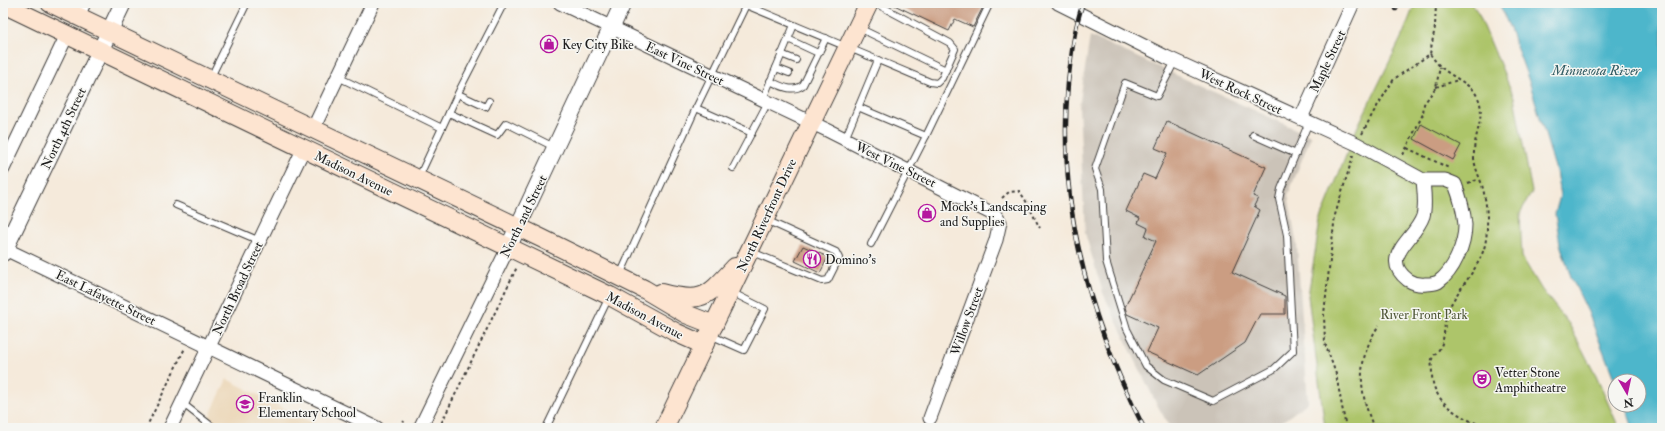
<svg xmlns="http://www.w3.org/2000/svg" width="1665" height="431" font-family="'IM FELL Double Pica',serif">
	<rect width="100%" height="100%" fill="#f6f6f2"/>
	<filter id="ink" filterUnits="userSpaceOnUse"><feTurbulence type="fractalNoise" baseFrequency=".025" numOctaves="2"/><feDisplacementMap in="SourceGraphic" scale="8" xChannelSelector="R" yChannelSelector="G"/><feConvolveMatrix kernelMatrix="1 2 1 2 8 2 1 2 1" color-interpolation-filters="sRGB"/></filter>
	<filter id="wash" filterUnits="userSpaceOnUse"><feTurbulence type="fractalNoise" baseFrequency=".012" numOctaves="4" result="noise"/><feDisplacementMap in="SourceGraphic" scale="16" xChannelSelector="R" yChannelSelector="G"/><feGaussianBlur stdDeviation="0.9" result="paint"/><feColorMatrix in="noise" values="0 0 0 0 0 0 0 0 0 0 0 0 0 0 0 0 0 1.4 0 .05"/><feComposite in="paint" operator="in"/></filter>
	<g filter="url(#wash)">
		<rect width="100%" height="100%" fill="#f5eadb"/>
		<!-- built -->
		<polygon fill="#ecd8ba" points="227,379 323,428 204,428"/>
		<!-- industrial -->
		<polygon fill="#cbc3b8" points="1090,36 1311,136 1288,195 1297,246 1308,402 1274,428 1170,428 1155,401 1103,293 1085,233 1079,107"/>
		<!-- green -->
		<polygon fill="#adc56a" stroke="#647043" points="1415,3 1472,3 1479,15 1514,97 1532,192 1520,213 1522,257 1542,290 1569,324 1596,376 1619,428 1325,428 1308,296 1320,221 1357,128 1403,34"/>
		<!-- water -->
		<polygon fill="#4db6cb" stroke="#346974" points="1499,3 1662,3 1662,428 1633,428 1625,405 1639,405 1639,381 1615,381 1588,312 1571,277 1560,244 1555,214 1560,196 1556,171 1530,84 1510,29"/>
		<g id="blocks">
			<!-- building -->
			<g fill="#cb9d82">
				<polygon points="890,3 985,3 973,27 955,19 949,31"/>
				<polygon points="1167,121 1266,167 1253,196 1258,198 1254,206 1260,210 1232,272 1285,296 1285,314 1260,314 1245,343 1198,375 1147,352 1158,328 1127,314 1125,307 1156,241 1145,236 1148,228 1138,223 1140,218 1126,211 1143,174 1155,179 1167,153 1155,148"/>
				<polygon points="1421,124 1461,145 1453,160 1414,139"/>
				<polygon points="803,246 828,257 820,273 795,261"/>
			</g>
		</g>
	</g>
	<g filter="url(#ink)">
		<use href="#blocks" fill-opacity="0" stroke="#3d3b39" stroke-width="1"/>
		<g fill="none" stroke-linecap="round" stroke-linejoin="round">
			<defs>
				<g id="service">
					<path d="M746 5C808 31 869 56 930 82L937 83 942 78 955 49 950 43 875 3"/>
					<polyline points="859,28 946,70"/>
					<polyline points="788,39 818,53"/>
					<polyline points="781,54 796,60"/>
					<polyline points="1175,61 1157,96 1125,83 1095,169 1102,189 1106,261 1127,329 1146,366 1164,380 1213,401 1274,369 1293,351 1287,235 1279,199 1281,189 1309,122"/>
					<polyline points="776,68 789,73"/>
					<polyline points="211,77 247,3"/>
					<polyline points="338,77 442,128"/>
					<path d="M770 81C781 86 792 93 803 85L826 38"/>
					<polyline points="458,94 486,107 489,101"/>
					<polyline points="763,99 794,25"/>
					<polyline points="858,107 926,136 871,244"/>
					<polyline points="696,108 752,133"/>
					<polyline points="449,113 497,135 506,123 554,147"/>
					<polyline points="1253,135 1296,154"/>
					<polyline points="926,136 990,3"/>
					<polyline points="845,139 878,60"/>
					<polyline points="733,168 768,102"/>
					<polyline points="419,177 461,87 504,3"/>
					<polyline points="176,205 260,241"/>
					<polyline points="752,252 822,281 828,280 839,258 836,252 766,220"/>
					<polyline points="620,275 696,108 747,3"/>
					<polyline points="710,335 744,350 765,309 731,292"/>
					<polyline points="182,403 214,428"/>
					<polyline points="930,418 931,428"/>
					<polyline points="546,428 609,297"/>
				</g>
				<g id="minor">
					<polyline points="560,3 827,130 995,215 1000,222 996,240 930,418"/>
					<path d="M1058 3 1166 57 1357 144 1423 180H1445L1455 184C1460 197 1464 211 1465 225 1465 244 1454 271 1438 282 1434 284 1430 284 1426 284 1420 285 1413 283 1408 280 1378 257 1415 240 1423 216 1426 205 1424 192 1423 180"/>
					<polyline points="78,16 84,3"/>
					<polyline points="1301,118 1353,3"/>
					<polyline points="313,129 373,3"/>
					<polyline points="3,169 67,35"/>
					<polyline points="3,248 377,428"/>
					<polyline points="170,428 304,148"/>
					<polyline points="420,428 508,248"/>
				</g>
				<g id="tertiary">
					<polyline points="508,248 623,3"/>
					<polyline points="3,253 123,3"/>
				</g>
				<g id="secondary">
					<polyline points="50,3 541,238 644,289 686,314 714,325"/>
					<polyline points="3,4 610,296 677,333 704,345"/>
					<path d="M661 293C703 304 707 297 735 267"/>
					<polyline points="664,428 869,3"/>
				</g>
			</defs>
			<!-- service casing -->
			<use href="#service" stroke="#3d3b39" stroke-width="8"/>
			<!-- minor casing -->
			<use href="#minor" stroke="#3d3b39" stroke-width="15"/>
			<!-- tertiary casing -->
			<use href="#tertiary" stroke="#3d3b39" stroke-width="18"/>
			<!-- secondary casing -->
			<use href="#secondary" stroke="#3d3b39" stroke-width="20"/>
			<!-- path -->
			<g stroke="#3d3b39" stroke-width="2" stroke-dasharray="3 3" stroke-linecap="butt">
				<path d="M1430 54C1434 59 1437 64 1442 68 1452 77 1471 84 1477 96 1487 113 1474 135 1474 152 1473 164 1478 173 1482 185 1487 203 1489 226 1485 245 1479 269 1460 286 1449 308 1443 320 1446 334 1441 346 1439 351 1434 354 1432 359 1431 363 1432 369 1432 374 1432 404 1464 420 1489 428"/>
				<polyline points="1436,87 1458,80"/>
				<polyline points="1362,134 1373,113 1394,79 1430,54 1435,27 1436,3"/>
				<polyline points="1407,148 1449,168"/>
				<polyline points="1403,155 1423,114 1424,104 1436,87 1440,67"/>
				<polyline points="1468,183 1479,179"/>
				<path d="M1002 198 1009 192 1019 191C1028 202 1033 216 1040 228"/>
				<polyline points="146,428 185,348"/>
				<polyline points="401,428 404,421"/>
				<polyline points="439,428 517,267"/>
				<polyline points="1346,428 1336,374 1325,343 1324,314 1335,215 1353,156"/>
				<path d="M1374 428C1358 390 1356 360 1379 325"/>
			</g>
			<!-- service -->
			<use href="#service" stroke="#fff" stroke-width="6"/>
			<!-- minor -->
			<use href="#minor" stroke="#fff" stroke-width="13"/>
			<!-- tertiary -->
			<use href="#tertiary" stroke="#fff" stroke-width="16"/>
			<!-- secondary -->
			<use href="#secondary" stroke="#fde4d0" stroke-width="18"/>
			<defs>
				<g id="rail">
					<path d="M1083 3C1074 28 1071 57 1068 83 1057 205 1089 320 1144 428"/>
					<polyline points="1396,9 1398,3"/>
				</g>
			</defs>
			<!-- rail casing -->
			<use href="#rail" stroke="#1c1c1c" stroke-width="4.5"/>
			<!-- rail -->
			<use href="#rail" stroke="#f6f6f2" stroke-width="3" stroke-dasharray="9" stroke-linecap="butt"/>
		</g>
	</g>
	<!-- icons -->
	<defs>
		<symbol id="shop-ring" viewBox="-11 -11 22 22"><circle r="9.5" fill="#f6f6f2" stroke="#b5179e" stroke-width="1.5"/><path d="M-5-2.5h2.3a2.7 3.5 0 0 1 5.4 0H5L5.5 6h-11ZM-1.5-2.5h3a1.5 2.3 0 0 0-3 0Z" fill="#b5179e"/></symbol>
		<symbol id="restaurant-ring" viewBox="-11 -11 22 22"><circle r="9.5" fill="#f6f6f2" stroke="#b5179e" stroke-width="1.5"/><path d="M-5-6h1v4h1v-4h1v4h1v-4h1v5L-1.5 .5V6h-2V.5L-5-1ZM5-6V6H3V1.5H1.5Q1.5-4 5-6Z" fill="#b5179e"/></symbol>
		<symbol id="theatre-ring" viewBox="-11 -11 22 22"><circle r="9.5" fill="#f6f6f2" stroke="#b5179e" stroke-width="1.5"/><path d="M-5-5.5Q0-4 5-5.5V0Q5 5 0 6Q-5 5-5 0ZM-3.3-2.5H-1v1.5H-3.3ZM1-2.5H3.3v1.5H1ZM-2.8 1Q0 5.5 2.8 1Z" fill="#b5179e"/></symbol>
		<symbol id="school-ring" viewBox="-11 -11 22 22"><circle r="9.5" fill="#f6f6f2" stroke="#b5179e" stroke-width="1.5"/><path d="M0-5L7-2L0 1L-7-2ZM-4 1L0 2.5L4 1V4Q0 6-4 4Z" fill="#b5179e"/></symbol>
	</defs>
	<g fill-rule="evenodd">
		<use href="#shop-ring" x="539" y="34" width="20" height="20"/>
		<use href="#shop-ring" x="917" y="203" width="20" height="20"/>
		<use href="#restaurant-ring" x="802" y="249" width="20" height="20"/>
		<use href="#theatre-ring" x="1472" y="369" width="20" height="20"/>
		<use href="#school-ring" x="235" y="394" width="20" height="20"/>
	</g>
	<g text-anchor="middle" stroke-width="3" stroke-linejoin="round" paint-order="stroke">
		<!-- poi labels -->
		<g font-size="13" fill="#1c1c1c" stroke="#f6f6f2" text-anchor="start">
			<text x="562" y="49">Key City Bike</text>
			<text x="940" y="211">Mock's Landscaping<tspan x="940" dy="15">and Supplies</tspan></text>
			<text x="825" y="264">Domino's</text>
			<text x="1495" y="377">Vetter Stone<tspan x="1495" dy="15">Amphitheatre</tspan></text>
			<text x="258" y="402">Franklin<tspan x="258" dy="15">Elementary School</tspan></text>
		</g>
		<!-- street labels -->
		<g font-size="13" fill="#1c1c1c" stroke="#f6f6f2">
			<text transform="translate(1327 61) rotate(-65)" y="5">Maple Street</text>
			<text transform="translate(685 63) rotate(25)" y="5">East Vine Street</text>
			<text transform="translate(1241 91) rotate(25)" y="5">West Rock Street</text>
			<text transform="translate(63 128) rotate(-65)" y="5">North 4th Street</text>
			<text transform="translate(896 164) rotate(26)" y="5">West Vine Street</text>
			<text transform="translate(354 173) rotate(26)" y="5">Madison Avenue</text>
			<text transform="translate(766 215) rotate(-65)" y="5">North Riverfront Drive</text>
			<text transform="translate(523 216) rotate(-64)" y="5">North 2nd Street</text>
			<text transform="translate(237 288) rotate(-65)" y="5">North Broad Street</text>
			<text transform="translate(106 297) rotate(26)" y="5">East Lafayette Street</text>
			<text transform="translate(645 315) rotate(28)" y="5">Madison Avenue</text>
			<text transform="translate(966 321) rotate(-70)" y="5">Willow Street</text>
		</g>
		<!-- park labels -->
		<g font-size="13" fill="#4f5737" stroke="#f6f6f2">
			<text x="1424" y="319">River Front Park</text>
		</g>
		<!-- water labels -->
		<g font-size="14" font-style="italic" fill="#305a62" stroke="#f6f6f2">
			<text x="1596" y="75">Minnesota River</text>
		</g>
	</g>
	<!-- margin -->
	<rect width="1665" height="431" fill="none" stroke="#f6f6f2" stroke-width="16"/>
	<!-- north arrow -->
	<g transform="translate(1627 393) rotate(171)"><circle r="19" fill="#f6f6f2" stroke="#9f9f9c"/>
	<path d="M0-3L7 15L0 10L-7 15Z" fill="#b5179e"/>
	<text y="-6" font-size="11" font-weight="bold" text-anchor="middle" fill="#1c1c1c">N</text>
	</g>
</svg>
